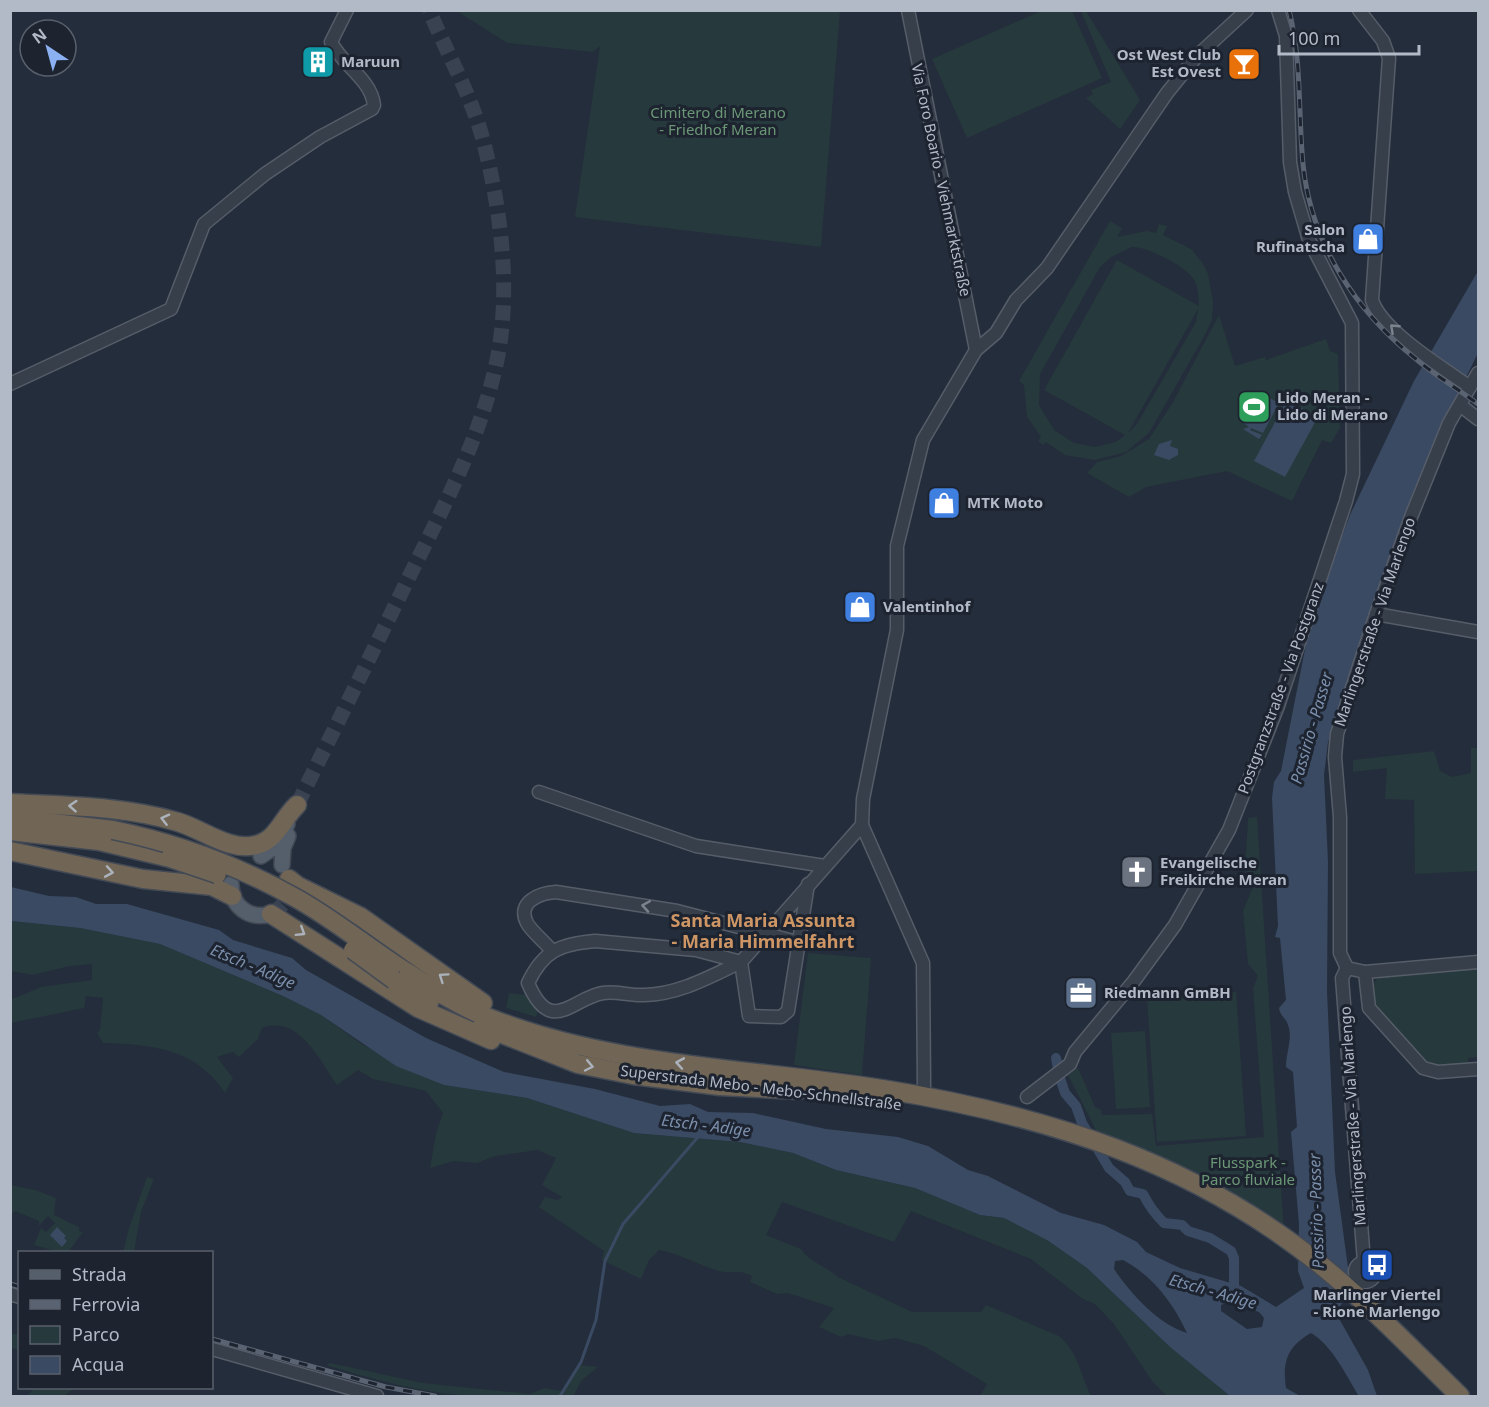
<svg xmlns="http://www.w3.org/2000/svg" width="1489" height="1407" font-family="'Noto Sans',sans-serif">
	<rect width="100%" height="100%" fill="#242d3b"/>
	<!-- green -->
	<g fill="#26393c" fill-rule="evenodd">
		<polygon points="1043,10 1072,11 1102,78 967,138 932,59"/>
		<polygon points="457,11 840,11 821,247 575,217 600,46 593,52 507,43"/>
		<polygon points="1081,11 1086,11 1140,100 1120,129 1086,98 1093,94 1091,90 1111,82"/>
		<path d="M1110 221 1122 228 1117 237 1147 231 1156 233 1159 224 1167 226 1163 235 1191 249 1202 262 1208 274 1213 301 1212 320 1206 333 1149 433 1126 452 1095 460 1065 455 1046 442 1043 445 1038 441 1041 437 1027 416 1024 385 1019 381ZM1132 247C1146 246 1185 266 1193 278 1199 287 1198 296 1199 306L1117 260 1044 390 1125 435 1116 442 1095 447 1074 443 1054 430 1039 405 1040 374 1100 267 1111 257ZM1198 309 1196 322 1137 424 1128 433Z"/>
		<polygon points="1219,315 1235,366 1265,357 1266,360 1326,339 1330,351 1338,354 1340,428 1331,443 1322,440 1292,501 1227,471 1146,487 1129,497 1087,473 1097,462 1121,456 1149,439 1173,402"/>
		<polygon points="1471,748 1478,748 1478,871 1415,874 1414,800 1385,799 1387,768 1353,772 1353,760 1434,751 1440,771 1452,777 1471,773"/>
		<polygon points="1257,817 1284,1232 1098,1134 1068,1075 1078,1068 1095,1107 1101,1110 1102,1115 1152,1114 1156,1146 1264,1137 1253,988 1258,976 1248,964 1243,911 1255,882 1245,873 1248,818"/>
		<path d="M11 921 80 928 160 944 283 996 321 1015 363 1045 444 1085 527 1098 634 1133 740 1142 793 1153 836 1170 915 1188 980 1215 1004 1218 1047 1240 1087 1268 1170 1347 1230 1396H1167L1152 1381 1114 1324 1095 1304 1083 1299 1031 1259 911 1211 894 1242 782 1202 766 1235 801 1249C808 1261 827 1267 838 1277L912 1312H981L986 1305 1059 1336C1078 1351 1081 1376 1091 1396H980L987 1384 924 1346 895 1338 878 1341 848 1334 841 1337 819 1327 834 1308 788 1293 777 1294 750 1282 752 1276C740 1269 732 1274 719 1271 698 1265 681 1254 659 1250L649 1260 641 1279 602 1260 604 1251 539 1207 545 1197 558 1200 562 1197 542 1185 556 1158 538 1150 495 1156 477 1163 454 1161 430 1168 436 1133 443 1113 426 1091 373 1079 358 1070 337 1085C319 1059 298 1014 262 1028L258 1039 239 1057 233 1052 217 1057 233 1078 225 1093C197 1049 151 1044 103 1043L97 1033 100 1029 103 998 86 996 84 1008 11 1023 10 1000 41 987 92 980V964L70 966 33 975 11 971Z"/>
		<polygon points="808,953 871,958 862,1075 794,1065"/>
		<path d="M1478 967V1057L1468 1058 1469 1065C1414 1070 1423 1055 1390 1021 1385 1015 1378 1013 1373 1006L1370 989 1379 976Z"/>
		<polygon points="1236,992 1246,1136 1157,1142 1147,998"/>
		<polygon points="509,993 527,995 539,1008 536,1017 506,1008"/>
		<polygon points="1145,1031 1150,1107 1116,1109 1111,1033"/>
		<polygon points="147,1177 154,1179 141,1212 134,1252 123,1252 129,1228"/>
		<polygon points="11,1185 35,1190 56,1198 54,1215 79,1227 79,1231 83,1232 69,1251 58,1252 34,1245 41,1228 46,1232 55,1223 48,1216 39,1226 39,1221 15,1211 11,1214"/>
		<polygon points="10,1333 19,1335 19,1350 11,1348"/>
		<path d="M330 1363 423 1383 530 1394 544 1388 562 1391 579 1365 598 1367 581 1381 574 1395 579 1396C545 1397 510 1398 476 1396 425 1394 375 1380 326 1365Z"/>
		<polygon points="34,1388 75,1388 64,1396 27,1396"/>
	</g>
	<!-- water -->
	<g fill="#3a4a63" fill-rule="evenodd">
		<path d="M1478 271V353L1441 428 1366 629 1328 742 1324 775 1328 862 1327 991 1335 1172 1350 1282 1337 1315 1368 1370 1377 1396H1364L1354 1373 1332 1338 1313 1332C1288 1345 1282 1361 1286 1388L1300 1396H1230L1170 1347 1087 1268 1047 1240 1004 1218 980 1215 915 1188 836 1170 793 1153 740 1142 634 1133 527 1098 444 1085 396 1066 321 1015 283 996 160 944 80 928 11 921V887L49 896 76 897 96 904H127L219 930 233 940 292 958 306 970 426 1038 504 1072 595 1089 660 1106 690 1104 708 1112 753 1113 826 1129 898 1137 928 1146 968 1170 988 1176 1061 1213 1104 1225 1137 1242 1146 1252 1180 1268 1241 1286 1276 1307 1304 1288 1298 1271 1299 1224 1291 1132 1297 1127 1293 1072 1286 1067C1286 1052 1293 1038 1288 1025 1286 1018 1280 1016 1279 1008L1286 1000 1280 938 1275 937 1278 926 1272 798 1274 782 1281 771 1311 619 1350 515 1414 381ZM1123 1260C1153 1276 1173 1303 1187 1333 1158 1324 1131 1294 1114 1269L1115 1261ZM1229 1302 1259 1312 1264 1318 1262 1327 1247 1329 1221 1311V1305Z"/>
		<polygon points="1260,393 1279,403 1263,433 1251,428 1250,430 1262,435 1259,439 1243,429 1249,427 1244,423"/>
		<polygon points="1287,400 1318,417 1285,477 1254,461"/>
		<polygon points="1172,440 1170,446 1178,449 1178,455 1169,460 1154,455 1159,444"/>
		<polygon points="57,1227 66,1236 64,1238 67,1241 62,1247 50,1235"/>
	</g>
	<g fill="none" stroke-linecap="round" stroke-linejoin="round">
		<!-- stream -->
		<polyline stroke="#3a4a63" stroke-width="3" points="560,1396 581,1362 596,1320 605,1261 623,1224 698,1137"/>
		<!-- canal -->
		<g stroke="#3a4a63" stroke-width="10">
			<polyline points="1056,1058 1058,1069"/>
			<path d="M1060 1078 1065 1093 1076 1106 1082 1123 1109 1168 1125 1182 1130 1191 1143 1194C1149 1206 1154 1213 1164 1223L1182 1225 1188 1231 1210 1238 1231 1251 1234 1258V1295"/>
		</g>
		<!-- river -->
		<path stroke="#3a4a63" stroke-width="16" d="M1308 1323C1336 1333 1353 1372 1368 1396"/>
		<!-- major-tunnel -->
		<g stroke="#394250" stroke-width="15" stroke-dasharray="15 8" stroke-linecap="butt">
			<path d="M297 805C335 728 373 651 411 573 445 504 483 433 498 355 511 285 500 204 482 136 470 93 446 51 429 10"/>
			<path d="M271 914C283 906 291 899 290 883"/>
		</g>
		<defs>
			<g id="minor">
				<polyline points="908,10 976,350"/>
				<path d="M1359 10 1383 41 1389 58 1372 300C1382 331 1443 368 1470 387"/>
				<path d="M10 384 171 309 204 224 265 174 320 137 372 109 374 105C371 79 342 65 331 42L347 10"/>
				<polyline points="1460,405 1478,419"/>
				<polyline points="1376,614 1478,632"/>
				<polyline points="539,792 696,846 825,866"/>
				<polyline points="862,825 923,963 924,1086"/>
				<polyline points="808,884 788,1011 781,1017 749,1016 741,962 862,825 863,799 897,630 897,546 923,440 976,350 996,333 1016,300 1047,268 1167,93 1197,56 1247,10"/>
				<path d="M595 941 696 950 741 962C711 976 680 994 645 995 632 996 616 991 603 993 572 998 551 1037 528 983 543 951 560 944 595 941Z"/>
				<path d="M552 951C546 943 531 931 527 923 516 902 540 893 556 892L677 911 801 943"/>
				<polyline points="1347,968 1340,953 1340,817 1335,757 1337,734 1376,614 1411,517 1449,423 1478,373"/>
				<polyline points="1347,968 1342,978 1364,1262"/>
				<polyline points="1347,968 1365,972 1478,962"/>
				<polyline points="1365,972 1369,1008 1423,1068 1438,1072 1478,1069"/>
				<polyline points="1027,1097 1070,1064 1075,1052 1134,981 1175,925 1229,830 1278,706 1346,501 1353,474 1352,323 1309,240 1295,192 1290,162 1286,36 1278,10"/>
				<circle cx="1365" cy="1272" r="10"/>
				<polyline points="10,1294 20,1297"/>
				<polyline points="212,1349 377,1396"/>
			</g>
			<g id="major">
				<polyline points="261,856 278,844 287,824"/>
				<polyline points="282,865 283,848 288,836"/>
				<path d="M231 884C231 907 250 920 271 914"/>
			</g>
			<g id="highway">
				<path d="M10 803C67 806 124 806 178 822 202 829 230 852 256 845 277 840 282 819 297 805"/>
				<polyline points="10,818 113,830"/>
				<polyline points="10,831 99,841 170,858"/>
				<polyline points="10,851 143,879 212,886 232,896"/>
				<polyline points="289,879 298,886 361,917 483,1003"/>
				<polyline points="271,914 418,1008 491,1040"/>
				<path d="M394 964C424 983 454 1004 487 1017 612 1067 750 1068 882 1089 1044 1115 1193 1161 1322 1266 1371 1306 1415 1352 1460 1396"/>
				<polyline points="394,980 430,1001"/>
				<polyline points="482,1026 578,1064 633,1075 720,1086 799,1090"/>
			</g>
		</defs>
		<!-- minor casing -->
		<use href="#minor" stroke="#565d69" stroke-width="15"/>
		<!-- major casing -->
		<use href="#major" stroke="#414854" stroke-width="18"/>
		<!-- highway casing -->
		<use href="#highway" stroke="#434a56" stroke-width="21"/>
		<!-- minor -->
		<use href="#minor" stroke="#373f4b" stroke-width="12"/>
		<!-- major -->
		<use href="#major" stroke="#555e6b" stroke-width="15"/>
		<!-- highway -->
		<use href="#highway" stroke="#716655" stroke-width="18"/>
		<defs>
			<g id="rail">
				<path d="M1289 10C1302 61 1298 113 1303 164 1311 244 1355 310 1416 359 1436 376 1458 389 1478 404"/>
				<polyline points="10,1284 20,1287"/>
				<polyline points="212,1339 386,1387 435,1396"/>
			</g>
		</defs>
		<!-- rail casing -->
		<use href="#rail" stroke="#5a6372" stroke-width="5"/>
		<!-- rail -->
		<use href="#rail" stroke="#1d2430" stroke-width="3" stroke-dasharray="9" stroke-linecap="butt"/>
		<defs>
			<g id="highway-bridge">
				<path d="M113 830C176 843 238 866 294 897 329 916 361 942 394 964"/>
				<polyline points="170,858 217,874"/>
				<polyline points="353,950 394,980"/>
			</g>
		</defs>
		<!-- highway-bridge casing -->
		<use href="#highway-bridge" stroke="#434a56" stroke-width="21" stroke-linecap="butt"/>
		<!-- highway-bridge -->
		<use href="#highway-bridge" stroke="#716655" stroke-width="18"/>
	</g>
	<!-- one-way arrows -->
	<defs><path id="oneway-chevron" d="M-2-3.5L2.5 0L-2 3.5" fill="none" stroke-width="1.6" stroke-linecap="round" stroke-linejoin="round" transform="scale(1.5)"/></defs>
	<g stroke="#7b838f">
		<use href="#oneway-chevron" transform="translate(1394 328) rotate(-137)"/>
		<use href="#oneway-chevron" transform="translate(646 906) rotate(-171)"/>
	</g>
	<g stroke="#acb2bc">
		<use href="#oneway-chevron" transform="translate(73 806) rotate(-176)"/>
		<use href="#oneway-chevron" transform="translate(165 819) rotate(-166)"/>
		<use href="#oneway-chevron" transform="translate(109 872) rotate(10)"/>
		<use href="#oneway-chevron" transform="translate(301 932) rotate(32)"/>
		<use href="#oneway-chevron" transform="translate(443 977) rotate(-145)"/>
		<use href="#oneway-chevron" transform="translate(680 1063) rotate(-170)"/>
		<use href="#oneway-chevron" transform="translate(589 1066) rotate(12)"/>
	</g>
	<!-- icons -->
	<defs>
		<symbol id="building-square" viewBox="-11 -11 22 22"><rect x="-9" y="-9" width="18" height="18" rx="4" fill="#0f9aa8" stroke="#1d2430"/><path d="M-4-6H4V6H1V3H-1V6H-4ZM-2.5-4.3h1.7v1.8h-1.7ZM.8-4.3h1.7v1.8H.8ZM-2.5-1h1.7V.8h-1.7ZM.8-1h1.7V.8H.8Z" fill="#fff"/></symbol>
		<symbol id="bar-square" viewBox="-11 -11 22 22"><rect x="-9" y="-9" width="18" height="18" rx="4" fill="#e8710a" stroke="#1d2430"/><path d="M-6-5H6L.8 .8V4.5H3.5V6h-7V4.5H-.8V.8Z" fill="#fff"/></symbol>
		<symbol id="shop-square" viewBox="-11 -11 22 22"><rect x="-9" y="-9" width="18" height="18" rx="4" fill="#3f7fe0" stroke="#1d2430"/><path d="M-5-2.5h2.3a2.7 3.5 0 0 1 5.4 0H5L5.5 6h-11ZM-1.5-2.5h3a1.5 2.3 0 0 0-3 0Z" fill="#fff"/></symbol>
		<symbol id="stadium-square" viewBox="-11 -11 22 22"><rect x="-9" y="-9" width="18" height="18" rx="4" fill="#2e9e5b" stroke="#1d2430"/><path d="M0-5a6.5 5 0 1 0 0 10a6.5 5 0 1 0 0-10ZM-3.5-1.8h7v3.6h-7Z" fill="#fff"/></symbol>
		<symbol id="church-square" viewBox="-11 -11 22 22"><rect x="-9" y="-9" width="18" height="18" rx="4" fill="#6b7280" stroke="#1d2430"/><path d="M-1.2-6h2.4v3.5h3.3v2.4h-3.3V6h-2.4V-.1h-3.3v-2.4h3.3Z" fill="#fff"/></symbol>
		<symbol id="office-square" viewBox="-11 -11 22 22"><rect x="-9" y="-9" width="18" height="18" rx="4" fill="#5c6f8a" stroke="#1d2430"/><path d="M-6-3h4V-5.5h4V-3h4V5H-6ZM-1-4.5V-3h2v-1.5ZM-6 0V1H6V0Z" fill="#fff"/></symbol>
		<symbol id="bus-square" viewBox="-11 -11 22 22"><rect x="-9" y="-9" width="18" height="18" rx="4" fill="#1a4fb4" stroke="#1d2430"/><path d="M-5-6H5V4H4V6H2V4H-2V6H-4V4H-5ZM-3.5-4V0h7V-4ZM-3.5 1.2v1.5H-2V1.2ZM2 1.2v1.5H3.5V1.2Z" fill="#fff"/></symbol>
	</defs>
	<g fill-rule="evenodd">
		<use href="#building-square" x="299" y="43" width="38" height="38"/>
		<use href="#bar-square" x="1225" y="45" width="38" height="38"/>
		<use href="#shop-square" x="1349" y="220" width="38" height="38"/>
		<use href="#stadium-square" x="1235" y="388" width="38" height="38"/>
		<use href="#shop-square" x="925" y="484" width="38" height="38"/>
		<use href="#shop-square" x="841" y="588" width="38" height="38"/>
		<use href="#church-square" x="1118" y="853" width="38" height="38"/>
		<use href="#office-square" x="1062" y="974" width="38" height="38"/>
		<use href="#bus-square" x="1358" y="1246" width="38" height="38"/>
	</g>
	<g text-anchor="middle" stroke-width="6" stroke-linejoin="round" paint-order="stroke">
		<!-- poi labels -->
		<g font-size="15" font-weight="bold" fill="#b3bac7" stroke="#1d2430" text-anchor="start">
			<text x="1221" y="60" text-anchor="end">Ost West Club<tspan x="1221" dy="17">Est Ovest</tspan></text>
			<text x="341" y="67">Maruun</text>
			<text x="1345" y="235" text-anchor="end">Salon<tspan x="1345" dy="17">Rufinatscha</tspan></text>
			<text x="1277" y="403">Lido Meran -<tspan x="1277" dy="17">Lido di Merano</tspan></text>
			<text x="967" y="508">MTK Moto</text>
			<text x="883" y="612">Valentinhof</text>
			<text x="1160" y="868">Evangelische<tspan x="1160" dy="17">Freikirche Meran</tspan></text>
			<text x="1104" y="998">Riedmann GmBH</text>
			<text x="1377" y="1300" text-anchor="middle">Marlinger Viertel<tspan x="1377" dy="17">- Rione Marlengo</tspan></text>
		</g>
		<!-- park labels -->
		<g font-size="15" fill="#6b9776" stroke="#1d2430">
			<text x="718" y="118">Cimitero di Merano<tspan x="718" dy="17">- Friedhof Meran</tspan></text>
			<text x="1248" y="1168">Flusspark -<tspan x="1248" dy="17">Parco fluviale</tspan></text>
		</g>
		<!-- street labels -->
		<g font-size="15" fill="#b3bac7" stroke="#1d2430">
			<text transform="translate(941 180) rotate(78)" y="5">Via Foro Boario - Viehmarktstraße</text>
			<text transform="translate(1375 622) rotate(-71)" y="5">Marlingerstraße - Via Marlengo</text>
			<text transform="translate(1281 688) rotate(-70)" y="5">Postgranzstraße - Via Postgranz</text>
			<text transform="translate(761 1088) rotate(7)" y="5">Superstrada Mebo - Mebo-Schnellstraße</text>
			<text transform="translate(1353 1116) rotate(-94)" y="5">Marlingerstraße - Via Marlengo</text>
		</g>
		<!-- water labels -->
		<g font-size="16" font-style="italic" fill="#7c90ad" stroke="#1d2430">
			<text transform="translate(1311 728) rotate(-74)" y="6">Passirio - Passer</text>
			<text transform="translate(253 966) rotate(23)" y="6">Etsch - Adige</text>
			<text transform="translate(706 1125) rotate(7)" y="6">Etsch - Adige</text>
			<text transform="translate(1316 1211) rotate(-92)" y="6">Passirio - Passer</text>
			<text transform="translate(1213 1291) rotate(16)" y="6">Etsch - Adige</text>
		</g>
		<!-- quarter labels -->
		<g font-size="18" font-weight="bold" fill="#cf9665" stroke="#1d2430">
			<text x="763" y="927">Santa Maria Assunta<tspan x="763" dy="21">- Maria Himmelfahrt</tspan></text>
		</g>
	</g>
	<!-- border -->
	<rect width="1489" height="1407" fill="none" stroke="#b3bac7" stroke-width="24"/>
	<!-- legend -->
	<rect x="18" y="1251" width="195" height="138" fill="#1d2430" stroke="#59606c" stroke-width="1.5"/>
	<rect x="30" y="1270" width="30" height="9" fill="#555e6b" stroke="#59606c" stroke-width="1.5"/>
	<text x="72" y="1281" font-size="18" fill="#b3bac7">Strada</text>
	<rect x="30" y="1300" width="30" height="9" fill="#5a6372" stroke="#59606c" stroke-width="1.5"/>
	<text x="72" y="1311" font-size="18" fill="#b3bac7">Ferrovia</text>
	<rect x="30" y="1326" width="30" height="18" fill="#26393c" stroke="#59606c" stroke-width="1.5"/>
	<text x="72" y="1341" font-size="18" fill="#b3bac7">Parco</text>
	<rect x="30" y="1356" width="30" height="18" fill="#3a4a63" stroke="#59606c" stroke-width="1.5"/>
	<text x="72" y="1371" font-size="18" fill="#b3bac7">Acqua</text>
	<!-- north arrow -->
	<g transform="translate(48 48) rotate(324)"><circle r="28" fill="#1d2430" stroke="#59606c" stroke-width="1.5"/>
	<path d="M0-4.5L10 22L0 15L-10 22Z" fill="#8cb1f3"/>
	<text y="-9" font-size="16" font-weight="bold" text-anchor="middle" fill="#b3bac7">N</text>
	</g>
	<!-- scale -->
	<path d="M1279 45v9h140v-9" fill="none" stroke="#b3bac7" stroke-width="3"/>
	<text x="1288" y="45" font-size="18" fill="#b3bac7" stroke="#1d2430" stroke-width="4.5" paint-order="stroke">100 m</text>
</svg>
